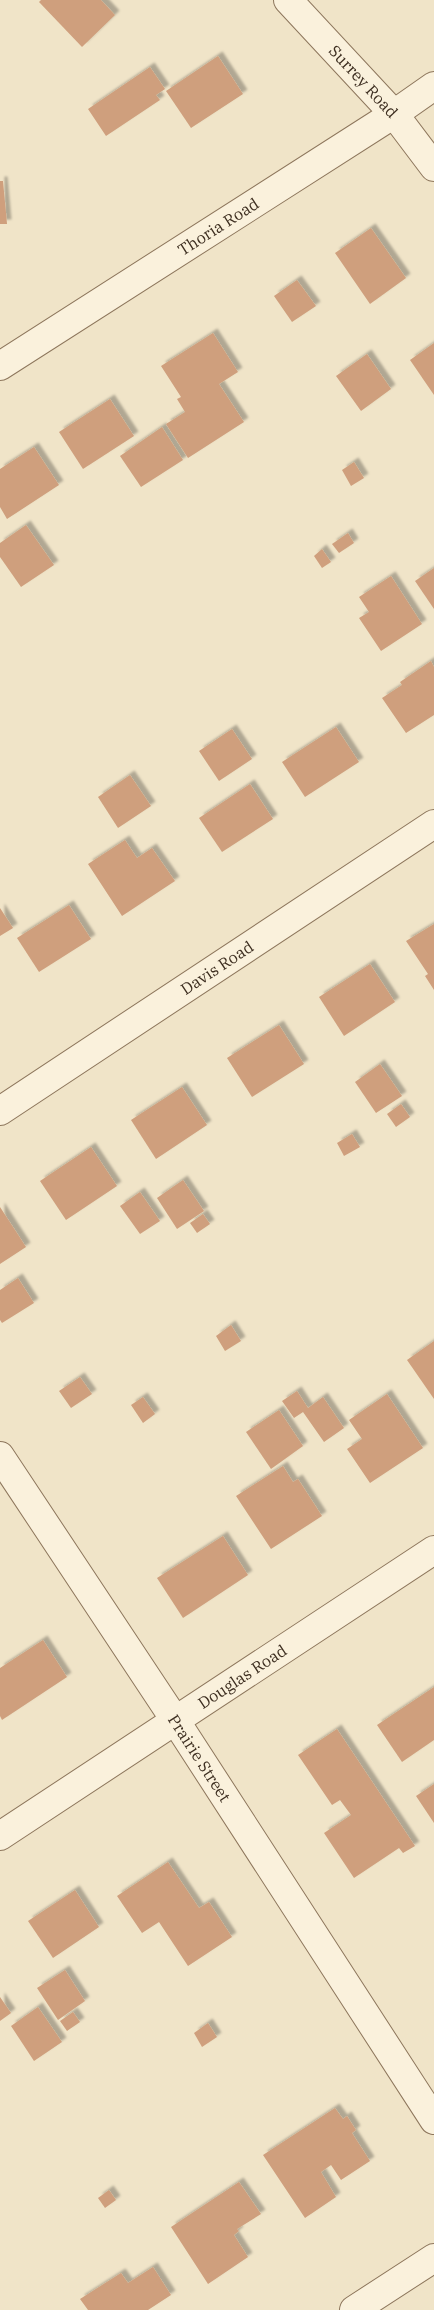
<svg xmlns="http://www.w3.org/2000/svg" width="434" height="2310" font-family="'IBM Plex Serif',serif">
	<defs>
		<filter id="shadow"><feDropShadow dx="4.5" dy="-4.5" stdDeviation="1" flood-color="#0004"/></filter>
	</defs>
	<rect width="100%" height="100%" fill="#f0e4c8"/>
	<!-- building -->
	<g fill="#cf9f7d" filter="url(#shadow)">
		<polygon points="41,0 101,0 115,15 82,47 39,2"/>
		<polygon points="218,56 243,94 191,128 166,91"/>
		<polygon points="150,67 165,89 156,95 160,100 106,136 88,109"/>
		<polygon points="0,181 3,181 7,224 0,224"/>
		<polygon points="371,228 406,278 370,304 335,253"/>
		<polygon points="297,280 316,306 292,322 274,296"/>
		<polygon points="213,333 238,372 219,384 244,422 188,458 166,424 185,412 177,399 181,397 161,366"/>
		<polygon points="434,343 434,395 410,360"/>
		<polygon points="367,354 391,389 361,411 336,376"/>
		<polygon points="110,399 134,436 83,469 59,432"/>
		<polygon points="162,427 183,460 141,487 120,456"/>
		<polygon points="34,447 59,485 7,519 0,507 0,469"/>
		<polygon points="354,462 364,478 351,486 342,470"/>
		<polygon points="26,525 54,565 21,587 0,557 0,543"/>
		<polygon points="348,533 354,543 339,553 332,544"/>
		<polygon points="322,549 331,562 322,568 314,556"/>
		<polygon points="434,568 434,609 415,581"/>
		<polygon points="391,576 422,624 381,651 359,618 369,612 359,597"/>
		<polygon points="431,661 434,667 434,715 406,733 382,698 402,685 400,682"/>
		<polygon points="336,727 359,762 305,797 282,762"/>
		<polygon points="232,729 252,759 219,781 199,751"/>
		<polygon points="130,775 151,806 118,828 98,797"/>
		<polygon points="250,784 273,819 222,852 199,818"/>
		<polygon points="125,840 137,858 152,848 175,881 122,916 88,864"/>
		<polygon points="69,905 91,939 39,972 17,938"/>
		<polygon points="0,908 13,928 0,936"/>
		<polygon points="434,924 434,990 425,976 428,974 406,941"/>
		<polygon points="370,964 395,1002 344,1036 319,997"/>
		<polygon points="279,1025 304,1064 252,1097 227,1058"/>
		<polygon points="380,1064 402,1096 376,1113 355,1082"/>
		<polygon points="182,1087 207,1125 156,1159 131,1120"/>
		<polygon points="401,1104 410,1117 396,1127 387,1114"/>
		<polygon points="352,1134 360,1147 344,1156 337,1143"/>
		<polygon points="91,1147 117,1186 66,1220 40,1181"/>
		<polygon points="183,1180 204,1211 177,1229 157,1198"/>
		<polygon points="140,1192 160,1221 140,1234 120,1206"/>
		<polygon points="0,1207 26,1247 0,1264"/>
		<polygon points="203,1214 210,1224 197,1233 190,1223"/>
		<polygon points="18,1278 34,1303 2,1323 0,1320 0,1290"/>
		<polygon points="231,1325 241,1341 225,1351 216,1336"/>
		<polygon points="434,1341 434,1399 407,1360"/>
		<polygon points="80,1377 92,1394 71,1408 59,1391"/>
		<polygon points="297,1391 308,1408 323,1397 344,1428 324,1442 303,1412 294,1418 282,1401"/>
		<polygon points="387,1394 423,1448 370,1483 347,1449 362,1439 349,1420"/>
		<polygon points="143,1397 155,1414 143,1423 131,1405"/>
		<polygon points="279,1410 303,1446 271,1469 246,1432"/>
		<polygon points="283,1466 293,1482 298,1479 322,1516 271,1549 236,1496"/>
		<polygon points="223,1536 248,1575 183,1618 157,1578"/>
		<polygon points="43,1640 67,1677 2,1720 0,1716 0,1668"/>
		<polygon points="434,1687 434,1740 402,1762 377,1725"/>
		<polygon points="337,1729 415,1846 403,1853 399,1848 354,1878 324,1833 351,1815 340,1800 332,1805 298,1755"/>
		<polygon points="434,1784 434,1823 416,1796"/>
		<polygon points="168,1862 199,1908 209,1902 232,1937 188,1966 159,1922 142,1933 117,1896"/>
		<polygon points="75,1890 99,1927 53,1958 28,1921"/>
		<polygon points="65,1970 85,2001 58,2020 37,1988"/>
		<polygon points="0,1997 11,2013 0,2021"/>
		<polygon points="38,2007 62,2042 34,2061 11,2026"/>
		<polygon points="73,2012 80,2022 67,2031 60,2021"/>
		<polygon points="208,2023 217,2037 202,2047 194,2033"/>
		<polygon points="335,2108 343,2119 347,2116 356,2130 352,2133 370,2161 341,2180 331,2165 321,2172 336,2197 305,2218 263,2155"/>
		<polygon points="239,2182 261,2214 237,2229 239,2231 234,2235 248,2257 208,2284 171,2227"/>
		<polygon points="109,2190 116,2200 105,2208 98,2198"/>
		<polygon points="153,2267 171,2295 148,2310 88,2310 80,2299 121,2273 128,2283"/>
	</g>
	<g fill="none" stroke-linecap="round" stroke-linejoin="round">
		<defs>
			<g id="street">
				<path id="s1" d="M288 0 394 114 434 167"/>
				<path id="s2" d="M0 366 394 114 434 86"/>
				<path id="s3" d="M0 1111 434 824"/>
				<path id="s4" d="M0 1456 175 1720 434 2120"/>
				<path id="s5" d="M0 1836 434 1550"/>
				<polyline points="354,2310 434,2258"/>
			</g>
		</defs>
		<!-- street casing -->
		<use href="#street" stroke="#8d765c" stroke-width="30"/>
		<!-- street -->
		<use href="#street" stroke="#faf1dc" stroke-width="28"/>
	</g>
	<g text-anchor="middle" stroke-width="5" stroke-linejoin="round" paint-order="stroke">
		<!-- street labels -->
		<g font-size="16" fill="#3d2e20" stroke="#f7eed8">
			<text dy="6" stroke="none"><textPath href="#s1" startOffset="111">Surrey Road</textPath></text>
			<text dy="6" stroke="none"><textPath href="#s2" startOffset="259">Thoria Road</textPath></text>
			<text dy="6" stroke="none"><textPath href="#s3" startOffset="260">Davis Road</textPath></text>
			<text dy="6" stroke="none"><textPath href="#s5" startOffset="290">Douglas Road</textPath></text>
			<text dy="6" stroke="none"><textPath href="#s4" startOffset="362">Prairie Street</textPath></text>
		</g>
	</g>
</svg>
